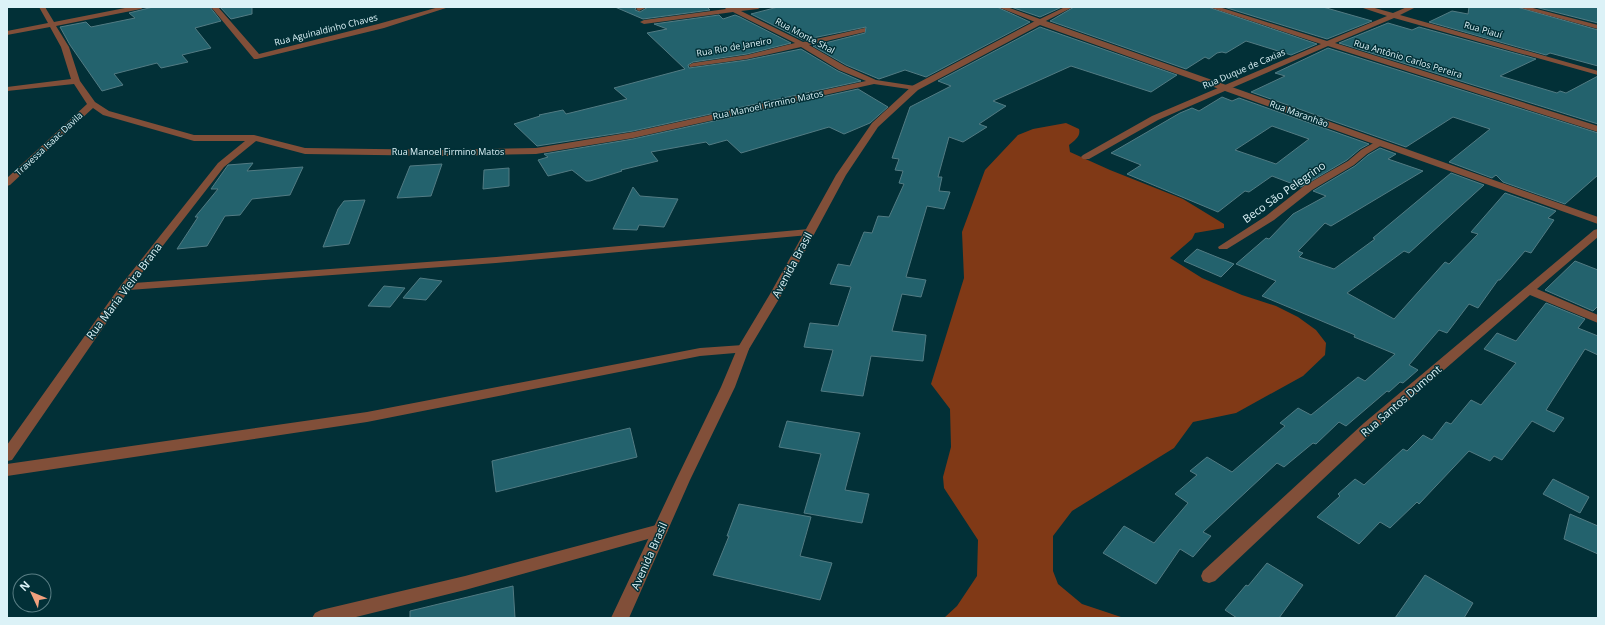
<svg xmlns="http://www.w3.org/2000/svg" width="1605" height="625" font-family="'Open Sans',sans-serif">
	<rect width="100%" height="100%" fill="#023037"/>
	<!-- forest -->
	<path fill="#803916" d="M1066 123 1079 129C1081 136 1075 140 1069 145L1070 152 1110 170 1183 199 1224 224V228L1195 233 1192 239 1170 258 1202 278 1242 295 1276 306 1298 317 1316 330 1326 343 1325 355 1303 376 1236 413 1193 422 1174 448 1072 511 1053 536V571L1058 584 1082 604 1124 618H944L957 606 977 576 978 540 944 488 943 477 951 447 950 409 931 384 964 278 962 232 985 170 1018 135 1033 129Z"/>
	<!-- building -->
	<g fill="#23626d" stroke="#527b83" fill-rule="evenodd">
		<polygon points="153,7 210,7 221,21 195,28 211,48 182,55 188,62 161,68 157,63 114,74 123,85 102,91 70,45 60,27 86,22 91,27 135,18 129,13"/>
		<polygon points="220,7 252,7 252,14 231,19"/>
		<polygon points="615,7 636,7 635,10 640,12 648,7 707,7 710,10 643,19"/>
		<polygon points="778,7 997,7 1030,22 926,77 905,70 879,79 846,65 813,46 865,33 866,27 803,40 751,14"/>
		<polygon points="1011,7 1062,7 1040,17"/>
		<polygon points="1074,7 1208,7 1317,44 1291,55 1246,41 1226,53 1222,52 1217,53 1209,59 1205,57 1186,69 1050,21"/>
		<polygon points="1224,7 1323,7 1372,21 1327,39"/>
		<polygon points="1469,7 1517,7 1598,30 1598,66 1550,53 1546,55 1429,22 1452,11 1468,14"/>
		<polygon points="1535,7 1598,7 1598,23"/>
		<polygon points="719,15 723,19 735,15 740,17 791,43 747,54 693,62 688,65 689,68 747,60 801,49 838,71 861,81 633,131 537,146 514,124 540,116 539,115 563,110 566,114 627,99 614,88 685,69 647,33 667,29 654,24"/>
		<polygon points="1388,23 1412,30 1419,27 1536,59 1500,76 1557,93 1560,91 1566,93 1598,76 1598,124 1339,43"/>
		<polygon points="1040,27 1177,75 1151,92 1071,66 993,101 1006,106 979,124 987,127 963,142 949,137 938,177 942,177 939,191 950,192 944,209 927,206 906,277 926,280 921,297 902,294 892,331 926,335 923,361 871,356 863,396 821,391 833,350 804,347 810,323 838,326 851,287 830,284 838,264 850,266 864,232 872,233 878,216 889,217 904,184 899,183 903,171 895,170 899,159 892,158 910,107 951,86 938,81"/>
		<polygon points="1328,48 1598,133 1598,175 1565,204 1503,182 1496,175 1492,178 1449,162 1490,129 1453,117 1406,147 1251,92 1285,76 1275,73"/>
		<polygon points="858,89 888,107 870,123 844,134 829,127 741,153 727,140 709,145 706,142 651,152 658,161 621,170 622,171 590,181 586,181 572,170 548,176 538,160 548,157 544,154 633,139"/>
		<path d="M1222 97 1232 101 1239 98 1369 144 1360 149 1347 160 1301 187 1272 176 1249 192 1245 191 1218 212 1127 174 1141 165 1111 153 1180 113 1192 108 1199 111ZM1272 126 1309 139 1276 164 1235 150Z"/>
		<polygon points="1380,148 1396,154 1388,159 1423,171 1331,226 1325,223 1298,251 1303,253 1299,257 1334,269 1375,239 1373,238 1451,173 1484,185 1409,253 1404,251 1347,293 1394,319 1445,262 1449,264 1478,234 1471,232 1505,193 1556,211 1548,218 1554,220 1531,253 1525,251 1500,280 1498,280 1478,308 1469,304 1447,333 1439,330 1409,365 1418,370 1403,383 1400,382 1389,392 1387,391 1346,426 1339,422 1316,444 1313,443 1284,467 1277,463 1203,532 1211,536 1193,557 1180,549 1156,584 1103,553 1124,526 1154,543 1188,503 1175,494 1197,475 1190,471 1207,457 1232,472 1285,426 1280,423 1298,408 1311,415 1358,377 1365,381 1395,354 1354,337 1355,335 1262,296 1276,281 1236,264 1266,238 1269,239 1293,214 1326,196 1313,191 1355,166 1368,155"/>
		<polygon points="253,163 247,171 303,167 290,195 252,199 240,215 225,216 207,246 177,249 198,217 195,217 218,189 211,189 228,165"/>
		<polygon points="442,164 431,196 397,198 410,166"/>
		<polygon points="509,168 509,186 483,189 484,170"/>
		<polygon points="633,187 640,196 678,199 664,227 639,225 637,230 613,229"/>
		<polygon points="365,200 349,244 323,247 338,209 344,201"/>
		<polygon points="1197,249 1234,264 1221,277 1184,261"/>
		<polygon points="1575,261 1598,270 1598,306 1593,311 1545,290"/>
		<polygon points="420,278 442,281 426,300 403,298"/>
		<polygon points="384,286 405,288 390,307 368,306"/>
		<polygon points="1546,303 1585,319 1578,328 1598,336 1598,355 1585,349 1546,410 1564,418 1554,432 1532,421 1502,460 1494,456 1490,461 1469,451 1419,504 1417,502 1390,528 1380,522 1359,544 1317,517 1340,496 1338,494 1355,479 1364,485 1403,449 1407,451 1423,435 1432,440 1446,422 1451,424 1471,400 1481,405 1516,363 1484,349 1497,333 1516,341"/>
		<polygon points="787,421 860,433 845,490 869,494 862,523 804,513 821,454 779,447"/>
		<polygon points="630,428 637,457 496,492 492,461"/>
		<polygon points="1553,479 1589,497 1580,513 1543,494"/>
		<polygon points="739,504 811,517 800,556 832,563 820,600 713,575 729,536 727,536"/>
		<polygon points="1570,514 1598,526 1598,554 1564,539"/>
		<polygon points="1267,563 1303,585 1279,618 1237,618 1225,610 1246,585 1248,586"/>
		<polygon points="1425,575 1473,603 1464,618 1395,618"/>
		<polygon points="513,586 515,618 410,618 410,611"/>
	</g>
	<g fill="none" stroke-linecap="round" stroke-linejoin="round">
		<!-- minor -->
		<g fill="#814f39" fill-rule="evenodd">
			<polygon points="39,7 45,7 54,22 130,7 144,7 141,9 56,26 69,47 80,81 95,102 109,111 194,135 254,135 305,148 445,150 536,148 633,132 866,81 839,70 801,47 747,59 690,67 689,65 693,63 747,55 795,43 733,12 644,24 640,22 644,20 726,9 724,7 761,7 758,9 741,11 803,42 865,28 865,32 809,45 845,66 876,80 915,86 919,88 915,90 874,84 633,138 536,154 445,156 305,154 256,141 224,167 134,283 496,257 809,229 814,232 809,235 496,263 129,290 12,460 7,461 7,445 121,285 218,163 245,141 194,141 103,115 93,108 10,185 7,186 7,178 87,104 74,84 7,91 7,87 71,79 61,47 50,27 7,35 7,31 48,23"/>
			<polygon points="211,7 218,7 259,54 378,24 439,7 449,7 384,28 257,59 254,59"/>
			<polygon points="647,7 639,11 636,9 638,7"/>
			<polygon points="998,7 1007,7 1040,19 1065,7 1073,7 1040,24"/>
			<polygon points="1209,7 1219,7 1327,41 1387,16 1360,7 1371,7 1393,13 1407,7 1416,7 1400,15 1598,71 1598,75 1394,18 1335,43 1598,126 1598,132 1328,46 1158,120 1089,159 1083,159 1081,157 1083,155 1152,116 1321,44"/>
			<polygon points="1518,7 1529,7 1598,25 1598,29"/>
			<polygon points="1379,140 1384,143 1382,145 1367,154 1354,165 1312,190 1274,220 1227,249 1219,249 1218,247 1266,216 1304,186 1348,161 1361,150"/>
			<polygon points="1598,229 1598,237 1537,289 1598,315 1598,323 1530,295 1374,431 1215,581 1209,583 1203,581 1201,576 1203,571 1364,423 1594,230"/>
			<polygon points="743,345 747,346 749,349 747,352 700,356 367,422 7,476 7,464 367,412 700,348"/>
			<polygon points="660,524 666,526 668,530 666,534 465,590 352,618 312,618 315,613 321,610 465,576"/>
		</g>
		<!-- tertiary -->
		<polygon fill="#814f39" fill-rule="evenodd" points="1037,20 1043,20 1598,217 1598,224 1040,25 918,90 878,127 846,175 782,294 749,349 735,387 690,480 629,618 611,618 676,480 721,387 737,349 770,294 836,175 872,123 912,86"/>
	</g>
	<g text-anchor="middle" stroke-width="3" stroke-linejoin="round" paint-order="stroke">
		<!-- far-street labels -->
		<g font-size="9" fill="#dcf2f7" stroke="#023037">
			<text transform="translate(326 30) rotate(-14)" y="3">Rua Aguinaldinho Chaves</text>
			<text transform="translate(1483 30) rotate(16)" y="3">Rua Piauí</text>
			<text transform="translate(805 36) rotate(28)" y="3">Rua Monte Shal</text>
			<text transform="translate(734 47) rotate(-10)" y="3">Rua Rio de Janeiro</text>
			<text transform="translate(1408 59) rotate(17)" y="3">Rua Antônio Carlos Pereira</text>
			<text transform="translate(1244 69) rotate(-23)" y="3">Rua Duque de Caxias</text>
			<text transform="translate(768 105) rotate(-12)" y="3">Rua Manoel Firmino Matos</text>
			<text transform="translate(1299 114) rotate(20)" y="3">Rua Maranhão</text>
			<text transform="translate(49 144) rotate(-43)" y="3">Travessa Isaac Davila</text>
			<text x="448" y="155">Rua Manoel Firmino Matos</text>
		</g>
		<!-- street labels -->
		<g font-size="11" fill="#dcf2f7" stroke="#023037">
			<text transform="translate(1284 192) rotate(-35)" y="4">Beco São Pelegrino</text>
			<text transform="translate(792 265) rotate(-62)" y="4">Avenida Brasil</text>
			<text transform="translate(124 291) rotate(-53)" y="4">Rua Maria Vieira Brana</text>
			<text transform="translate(1401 401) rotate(-41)" y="4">Rua Santos Dumont</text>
			<text transform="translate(649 556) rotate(-66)" y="4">Avenida Brasil</text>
		</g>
	</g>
	<!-- border -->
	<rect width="1605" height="625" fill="none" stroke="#dcf2f7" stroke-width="16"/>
	<!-- north arrow -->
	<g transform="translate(32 593) rotate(314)"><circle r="19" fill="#023037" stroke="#597e84"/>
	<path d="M0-3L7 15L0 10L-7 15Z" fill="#f2a17e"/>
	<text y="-6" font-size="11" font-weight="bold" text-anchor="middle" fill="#dcf2f7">N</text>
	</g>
</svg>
